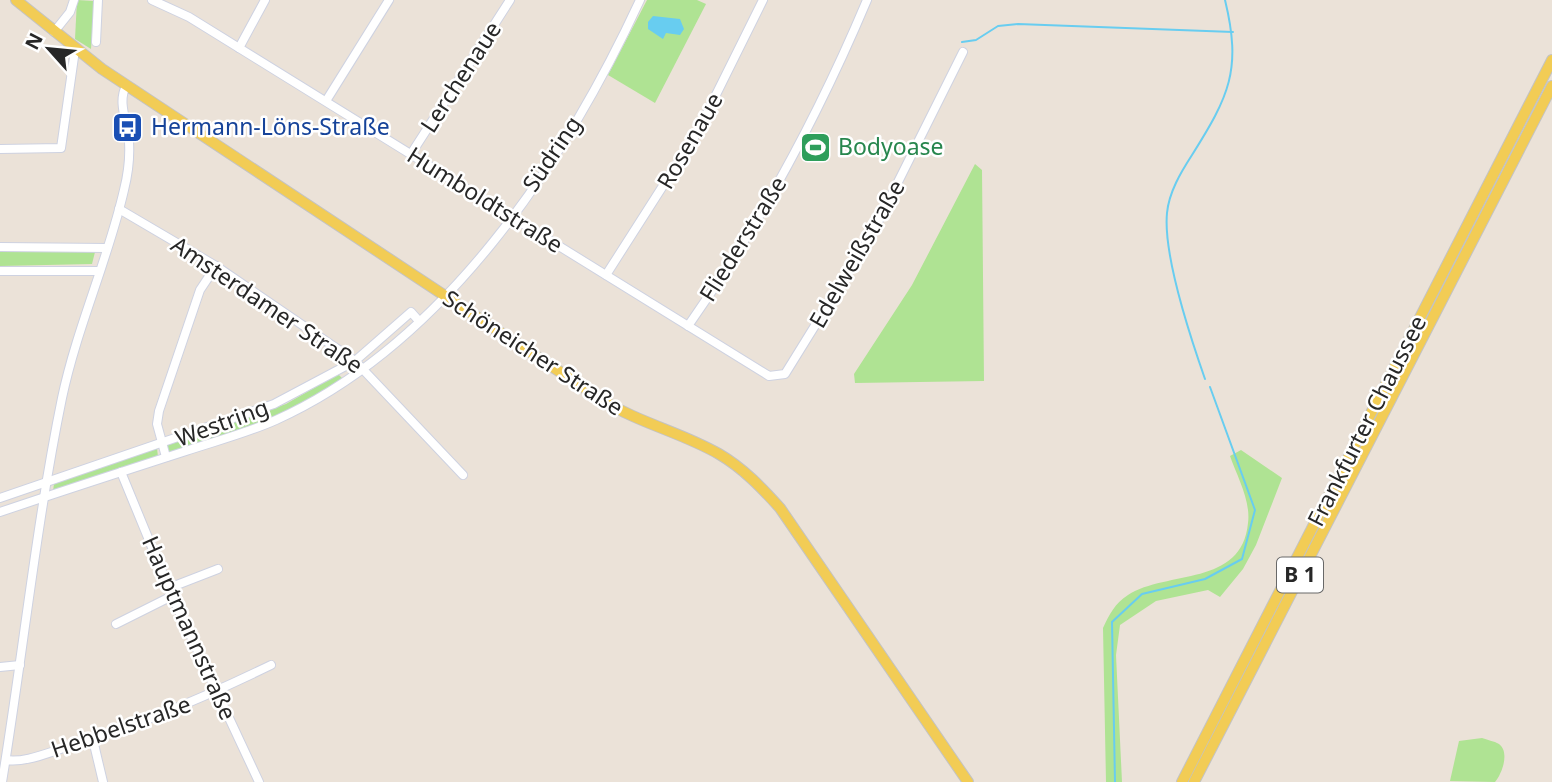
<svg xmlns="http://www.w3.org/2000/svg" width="1552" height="782" font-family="'Noto Sans',sans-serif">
	<rect width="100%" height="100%" fill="#ebe2d8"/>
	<!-- green -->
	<g fill="#afe393">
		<polygon points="77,0 94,1 91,49 75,39"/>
		<polygon points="647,0 697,0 706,4 655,103 608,75"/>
		<polygon points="975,164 982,170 984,381 855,383 854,374 912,285"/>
		<polygon points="96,248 92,264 0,266 0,249"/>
		<polygon points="338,374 344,380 290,412 167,454 165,446 286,404"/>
		<polygon points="157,448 158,457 53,491 54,484"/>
		<path d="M1241 450 1282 478 1256 545 1243 569 1220 597 1208 590 1156 601 1120 625 1116 655 1122 782H1106L1103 628C1109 615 1115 603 1128 595 1167 570 1242 587 1248 523 1251 501 1237 476 1230 456Z"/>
		<path d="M1482 738C1487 740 1494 741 1499 744 1510 752 1502 774 1495 782L1450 781 1459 741Z"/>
	</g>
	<!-- water -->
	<polygon fill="#68cdf0" points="653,16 680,19 684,29 680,35 666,33 663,39 648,29 648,22"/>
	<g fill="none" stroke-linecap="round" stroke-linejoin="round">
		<!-- stream -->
		<g stroke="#68cdf0" stroke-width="2">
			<polyline points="962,42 976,40 998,26 1018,24 1233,32"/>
			<path d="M1205 379C1191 339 1163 254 1167 213 1169 192 1181 172 1192 155 1229 96 1242 70 1225 0"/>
			<polyline points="1115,782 1112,622 1142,594 1205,579 1242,559 1255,510 1210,387"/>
		</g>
		<defs>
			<g id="minor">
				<polyline points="152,0 189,17 769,376 785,374 873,232 963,52"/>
				<polyline points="54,32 70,12 74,0"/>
				<polyline points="96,42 98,0"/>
				<polyline points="239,48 265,0"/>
				<polyline points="326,101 389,0"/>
				<polyline points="0,149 61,148 75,50"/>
				<polyline points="411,154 510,0"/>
				<polyline points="119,209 216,266 355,361 463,475"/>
				<polyline points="0,247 106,248"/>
				<polyline points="0,271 98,271"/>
				<polyline points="606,275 698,131 763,0"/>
				<path d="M688 326C760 224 819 114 867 0"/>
				<polyline points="166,457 157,424 159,411 200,290 216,266"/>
				<polyline points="121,472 172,596 259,782"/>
				<polyline points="0,498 274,404 355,361 411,312 419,321"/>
				<path d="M0 512C62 491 124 471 186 451 216 441 247 433 276 420 444 344 565 162 640 0"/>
				<polyline points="169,588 218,569"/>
				<polyline points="116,624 172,596"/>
				<polyline points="0,667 20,665"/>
				<polyline points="93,740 103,782"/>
				<path d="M6 760C24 763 47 753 64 748 136 727 203 698 271 665"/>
				<path d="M2 782C23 654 36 525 62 398 77 327 108 260 124 190 128 174 130 158 129 142 128 123 117 103 126 86"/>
			</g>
			<g id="major">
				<path d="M16 0 102 69 601 399C638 423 681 432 719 454 743 468 762 488 780 508L968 782"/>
				<polyline points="1182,782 1552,60"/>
				<polyline points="1194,782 1552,86"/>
			</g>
		</defs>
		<!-- minor casing -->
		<use href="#minor" stroke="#ced2e1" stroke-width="10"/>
		<!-- major casing -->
		<use href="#major" stroke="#c3c3c3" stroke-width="12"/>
		<!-- minor -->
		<use href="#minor" stroke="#fff" stroke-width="8"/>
		<!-- major -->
		<use href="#major" stroke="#f2cc55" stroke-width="10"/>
	</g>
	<!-- icons -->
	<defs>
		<symbol id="bus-square" viewBox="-11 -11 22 22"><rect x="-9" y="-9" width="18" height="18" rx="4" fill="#1a4fb4" stroke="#fff"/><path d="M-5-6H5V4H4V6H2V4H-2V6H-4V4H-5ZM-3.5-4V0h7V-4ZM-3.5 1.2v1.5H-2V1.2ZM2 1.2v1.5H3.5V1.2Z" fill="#fff"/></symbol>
		<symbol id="stadium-square" viewBox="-11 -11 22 22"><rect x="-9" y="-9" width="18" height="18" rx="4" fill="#2e9e5b" stroke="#fff"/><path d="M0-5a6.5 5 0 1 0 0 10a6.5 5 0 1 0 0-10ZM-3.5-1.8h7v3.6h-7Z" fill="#fff"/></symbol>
	</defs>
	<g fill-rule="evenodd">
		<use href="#bus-square" x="110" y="110" width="35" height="35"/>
		<use href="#stadium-square" x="798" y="130" width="35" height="35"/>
	</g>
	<g text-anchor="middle" stroke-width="5" stroke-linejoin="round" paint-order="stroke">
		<!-- shield labels -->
		<rect fill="#fff" stroke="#686868" stroke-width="2" x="1277" y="557.5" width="46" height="35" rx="5"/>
		<g font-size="21" font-weight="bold" fill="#272727">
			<text x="1300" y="582">B 1</text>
		</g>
		<!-- street labels -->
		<g font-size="23" fill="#272727" stroke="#fff">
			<text transform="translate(461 77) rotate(-57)" y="8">Lerchenaue</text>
			<text transform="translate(690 141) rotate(-60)" y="8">Rosenaue</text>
			<text transform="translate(552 154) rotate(-56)" y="8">Südring</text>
			<text transform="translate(485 200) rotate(32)" y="8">Humboldtstraße</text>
			<text transform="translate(743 239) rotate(-58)" y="8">Fliederstraße</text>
			<text transform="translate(857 254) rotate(-60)" y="8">Edelweißstraße</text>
			<text transform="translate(267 305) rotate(34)" y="8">Amsterdamer Straße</text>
			<text transform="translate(533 353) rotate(33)" y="8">Schöneicher Straße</text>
			<text transform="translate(1367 421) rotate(-63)" y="8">Frankfurter Chaussee</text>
			<text transform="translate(222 423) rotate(-20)" y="8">Westring</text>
			<text transform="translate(189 628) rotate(66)" y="8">Hauptmannstraße</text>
			<text transform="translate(121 727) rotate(-19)" y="8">Hebbelstraße</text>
		</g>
		<!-- transit labels -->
		<g font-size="23" fill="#164399" stroke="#fff" text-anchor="start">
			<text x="151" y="135">Hermann-Löns-Straße</text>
		</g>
		<!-- leisure labels -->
		<g font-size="23" fill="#27864d" stroke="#fff" text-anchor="start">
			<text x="838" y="155">Bodyoase</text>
		</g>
	</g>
	<!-- north arrow -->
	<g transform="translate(49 49) rotate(297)" stroke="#ffffff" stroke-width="5" paint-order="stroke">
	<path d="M0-5L12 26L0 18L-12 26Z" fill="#272727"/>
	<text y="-10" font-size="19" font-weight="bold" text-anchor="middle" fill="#272727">N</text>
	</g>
</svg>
